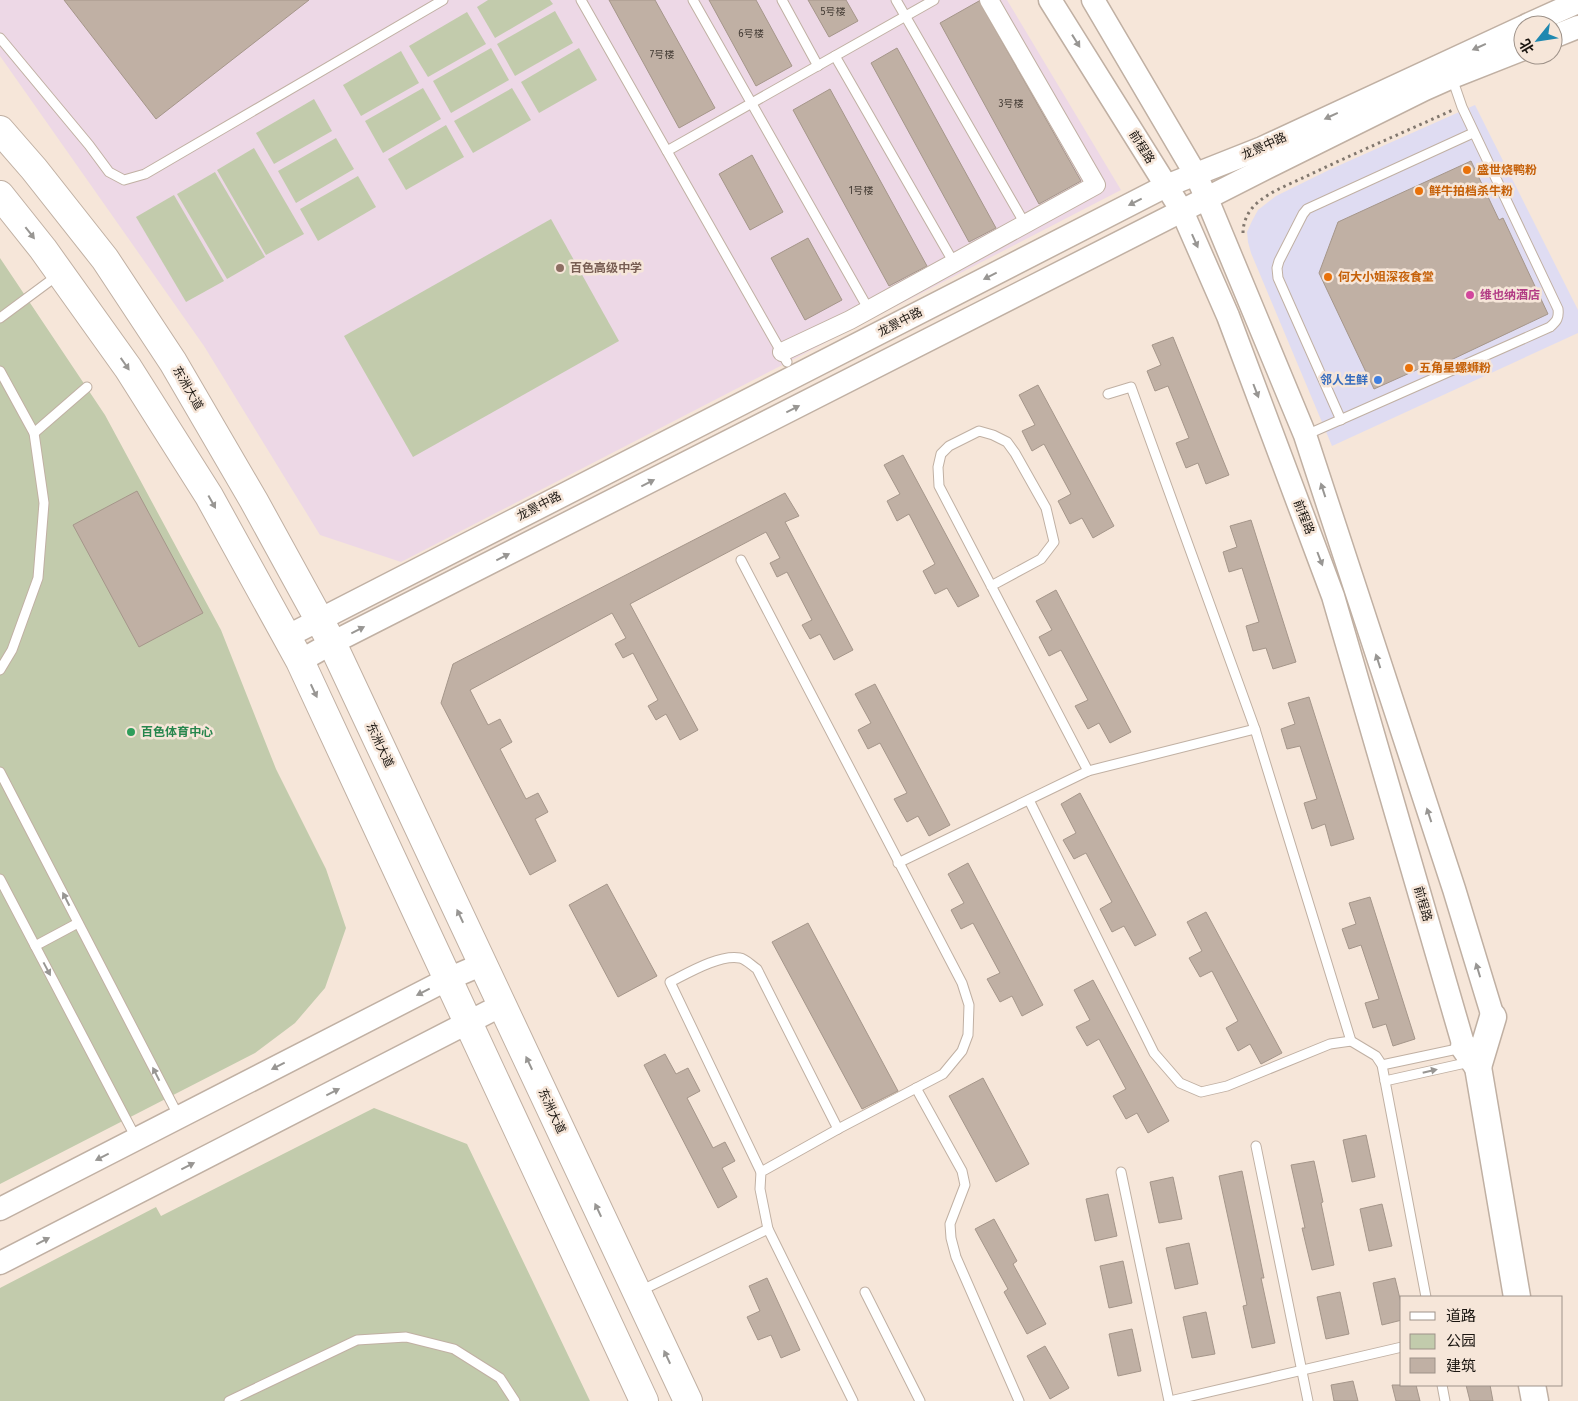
<svg xmlns="http://www.w3.org/2000/svg" width="1578" height="1401" font-family="'Fira Sans','Noto Sans SC',sans-serif">
	<rect width="100%" height="100%" fill="#f6e6d9"/>
	<!-- commercial -->
	<polygon fill="#dfdcf2" points="1475,105 1578,310 1578,333 1332,446 1251,253 1248,242 1247,232 1252,221 1258,210 1276,196 1331,169"/>
	<!-- education -->
	<polygon fill="#edd8e6" points="0,0 1007,0 1121,190 401,562 320,535 204,346 0,56"/>
	<!-- green -->
	<g fill="#c2cbac">
		<polygon points="488,0 550,0 553,4 495,38 477,7"/>
		<polygon points="555,11 573,43 515,76 497,44"/>
		<polygon points="467,12 486,44 428,77 409,46"/>
		<polygon points="491,48 509,80 451,113 433,81"/>
		<polygon points="579,48 597,80 539,113 521,82"/>
		<polygon points="401,51 419,83 361,116 343,85"/>
		<polygon points="423,88 441,119 383,153 365,121"/>
		<polygon points="512,88 531,120 473,153 454,121"/>
		<polygon points="314,99 332,131 274,164 256,133"/>
		<polygon points="446,125 464,157 406,190 388,159"/>
		<polygon points="336,138 354,169 296,203 278,171"/>
		<polygon points="254,148 304,234 266,255 217,170"/>
		<polygon points="215,172 265,257 227,279 177,194"/>
		<polygon points="358,176 376,207 318,241 300,209"/>
		<polygon points="174,195 224,281 186,302 136,217"/>
		<polygon points="551,219 619,341 413,457 344,336"/>
		<polygon points="0,258 105,415 221,630 276,769 326,869 346,928 325,988 295,1023 255,1053 0,1184"/>
		<polygon points="374,1108 467,1144 590,1401 0,1401 0,1288 156,1207 161,1216"/>
	</g>
	<!-- building -->
	<g fill="#c0b0a4" stroke="#a5968a">
		<polygon points="64,0 309,0 156,119"/>
		<polygon points="609,0 655,0 715,108 679,128"/>
		<polygon points="709,0 756,0 792,66 756,86"/>
		<polygon points="808,0 846,0 858,21 829,37"/>
		<polygon points="979,1 1081,181 1039,204 940,23"/>
		<polygon points="897,48 996,228 969,242 871,63"/>
		<polygon points="830,89 927,266 889,286 793,110"/>
		<polygon points="752,155 783,212 750,230 719,174"/>
		<polygon points="1471,161 1499,220 1503,218 1548,314 1434,368 1432,363 1374,389 1319,273 1338,222"/>
		<polygon points="808,238 842,300 805,320 771,258"/>
		<polygon points="1173,337 1229,475 1206,484 1198,463 1186,468 1176,443 1189,438 1168,386 1155,391 1147,371 1161,365 1152,345"/>
		<polygon points="1038,385 1114,526 1093,538 1082,518 1070,524 1058,501 1071,494 1044,444 1032,451 1022,431 1035,425 1019,395"/>
		<polygon points="903,455 979,596 958,607 947,588 935,594 923,571 935,564 909,514 897,521 887,501 900,494 884,465"/>
		<polygon points="137,491 203,613 139,647 73,525"/>
		<polygon points="785,493 799,516 785,522 853,650 834,660 820,634 810,639 802,625 812,620 787,572 777,577 770,563 780,558 766,532 630,604 698,730 680,740 666,714 656,720 648,706 658,700 633,653 623,658 615,644 626,638 612,613 470,690 488,725 500,719 512,742 500,749 526,799 538,793 548,812 535,819 556,861 530,875 441,703 453,664"/>
		<polygon points="1251,520 1296,662 1273,669 1266,648 1253,651 1246,626 1259,622 1242,568 1229,572 1223,552 1237,547 1230,526"/>
		<polygon points="1056,590 1131,732 1110,743 1099,723 1088,729 1075,706 1088,700 1061,650 1049,656 1039,637 1052,630 1036,601"/>
		<polygon points="875,684 950,825 929,836 918,816 907,822 894,799 907,793 880,743 868,749 858,730 871,723 855,694"/>
		<polygon points="1309,697 1354,839 1331,846 1325,824 1312,829 1304,803 1317,799 1300,746 1287,749 1281,729 1295,724 1288,703"/>
		<polygon points="1080,793 1156,935 1135,946 1124,926 1112,932 1100,909 1112,902 1086,853 1074,859 1063,840 1076,833 1061,804"/>
		<polygon points="968,863 1043,1005 1022,1016 1012,996 1000,1002 987,979 1000,973 973,923 961,929 951,910 964,903 948,874"/>
		<polygon points="607,884 657,976 618,997 569,905"/>
		<polygon points="1370,897 1415,1039 1393,1046 1386,1024 1373,1028 1365,1003 1379,999 1361,945 1349,949 1342,929 1356,924 1349,903"/>
		<polygon points="1206,912 1282,1053 1261,1064 1250,1044 1238,1051 1226,1028 1238,1021 1212,971 1200,977 1189,958 1202,951 1187,922"/>
		<polygon points="808,923 898,1091 862,1109 772,942"/>
		<polygon points="1093,980 1169,1121 1148,1133 1137,1113 1126,1119 1113,1096 1126,1089 1099,1039 1087,1046 1076,1027 1090,1020 1074,990"/>
		<polygon points="665,1054 676,1074 688,1068 700,1091 687,1098 713,1148 725,1142 735,1161 722,1168 737,1197 718,1208 644,1065"/>
		<polygon points="983,1078 1029,1164 996,1182 949,1096"/>
		<polygon points="1366,1135 1375,1177 1352,1182 1343,1140"/>
		<polygon points="1314,1161 1323,1202 1321,1203 1334,1265 1312,1270 1302,1228 1305,1228 1291,1165"/>
		<polygon points="1242,1171 1264,1278 1261,1278 1275,1343 1252,1348 1243,1306 1247,1305 1219,1176"/>
		<polygon points="1173,1177 1182,1219 1159,1223 1150,1182"/>
		<polygon points="1108,1194 1117,1236 1095,1241 1086,1199"/>
		<polygon points="1382,1204 1392,1246 1369,1251 1360,1209"/>
		<polygon points="994,1219 1017,1261 1013,1264 1046,1324 1027,1334 1004,1292 1008,1289 975,1229"/>
		<polygon points="1189,1243 1198,1284 1175,1289 1166,1248"/>
		<polygon points="1123,1261 1132,1303 1109,1308 1100,1266"/>
		<polygon points="767,1278 800,1350 781,1358 771,1335 758,1340 747,1317 760,1311 749,1286"/>
		<polygon points="1395,1278 1402,1307 1402,1320 1382,1325 1373,1283"/>
		<polygon points="1340,1292 1349,1334 1326,1339 1317,1297"/>
		<polygon points="1206,1312 1215,1354 1192,1358 1183,1317"/>
		<polygon points="1132,1329 1141,1371 1118,1376 1109,1334"/>
		<polygon points="1045,1346 1069,1388 1050,1399 1027,1356"/>
		<polygon points="1353,1381 1358,1401 1334,1401 1331,1385"/>
		<polygon points="1392,1385 1416,1385 1420,1401 1396,1401"/>
		<polygon points="1466,1385 1490,1385 1493,1401 1470,1401"/>
	</g>
	<g fill="none" stroke-linecap="round" stroke-linejoin="round">
		<defs>
			<g id="service">
				<polyline points="581,0 787,362"/>
				<polyline points="693,0 869,310"/>
				<polyline points="782,0 818,66"/>
				<polyline points="896,0 1025,224"/>
				<polyline points="0,38 89,145 109,172 124,180 145,174 443,0"/>
				<polyline points="835,56 954,263"/>
				<polyline points="667,151 934,0"/>
				<polyline points="0,318 58,275"/>
				<polyline points="0,371 34,433 44,503 38,578 12,650 0,670"/>
				<polyline points="1108,394 1131,387 1255,729 1351,1041"/>
				<polyline points="1341,420 1278,278 1277,268 1279,261 1303,214 1307,209 1473,133"/>
				<polyline points="34,433 87,387"/>
				<path d="M1306 435 1550 327C1557 321 1559 318 1558 309L1462 107 1452 78"/>
				<polyline points="741,560 962,983 969,1005 968,1035 962,1051 943,1074 838,1129 761,1172 760,1189 768,1229 853,1401"/>
				<polyline points="991,586 1041,559 1054,542 1046,508 1015,453 1007,442 993,435 979,431 949,446 941,454 938,467 939,486 1088,771"/>
				<polyline points="0,772 179,1117"/>
				<polyline points="1029,800 1154,1053 1180,1083 1201,1092 1227,1086 1330,1044 1351,1041 1376,1056 1382,1065 1426,1297"/>
				<polyline points="898,863 1088,771 1255,729"/>
				<polyline points="0,879 136,1138"/>
				<polyline points="35,946 78,923"/>
				<polyline points="1382,1065 1462,1048"/>
				<polyline points="1385,1081 1470,1062"/>
				<polyline points="916,1088 962,1171 965,1185 950,1224 951,1238 956,1257 1019,1401"/>
				<polyline points="1256,1146 1308,1401"/>
				<path d="M761 1172 670 982C688 973 720 954 740 958 746 959 752 966 757 969L838 1129"/>
				<polyline points="1121,1172 1169,1401"/>
				<polyline points="640,1291 768,1229"/>
				<polyline points="865,1292 920,1401"/>
				<polyline points="1442,1385 1445,1401"/>
				<polyline points="229,1401 357,1340 406,1337 454,1349 500,1378 515,1401"/>
				<polyline points="1170,1401 1402,1347"/>
			</g>
			<polyline id="minor" points="782,352 850,320 1096,185 989,0"/>
			<g id="tertiary">
				<polyline points="1050,0 1182,211 1228,316 1333,596 1464,1047"/>
				<polyline points="1093,0 1196,175 1207,199 1305,435 1454,889 1493,1017"/>
				<polyline points="1527,25 1578,2"/>
				<polyline points="1553,37 1578,27"/>
				<polyline points="286,637 1166,186 1262,148 1523,27"/>
				<polyline points="300,661 332,643 1270,166 1425,89 1452,77 1523,49"/>
				<polyline points="0,1209 448,979 483,964"/>
				<polyline points="0,1263 502,1005"/>
			</g>
			<g id="secondary">
				<polyline points="1464,1047 1478,1067 1493,1017"/>
				<polyline points="1478,1067 1517,1297"/>
				<polyline points="1532,1385 1535,1401"/>
			</g>
			<g id="primary">
				<polyline points="0,130 34,169 105,259 173,362 254,501 332,643 688,1401"/>
				<polyline points="0,195 43,249 128,368 209,496 300,661 644,1401"/>
			</g>
		</defs>
		<!-- service casing -->
		<use href="#service" stroke="#c0b0a3" stroke-width="11"/>
		<!-- minor casing -->
		<use href="#minor" stroke="#c0b0a3" stroke-width="20"/>
		<!-- tertiary casing -->
		<use href="#tertiary" stroke="#c0b0a3" stroke-width="25"/>
		<!-- secondary casing -->
		<use href="#secondary" stroke="#c0b0a3" stroke-width="29"/>
		<!-- primary casing -->
		<use href="#primary" stroke="#c0b0a3" stroke-width="30"/>
		<!-- path -->
		<path stroke="#81776e" stroke-width="3" stroke-dasharray="2.5 4" stroke-linecap="butt" d="M1243 233C1243 222 1248 211 1257 203 1271 191 1290 184 1307 176 1355 153 1404 132 1453 110"/>
		<!-- service -->
		<use href="#service" stroke="#fff" stroke-width="9"/>
		<!-- minor -->
		<use href="#minor" stroke="#fff" stroke-width="18"/>
		<!-- tertiary -->
		<use href="#tertiary" stroke="#fff" stroke-width="22"/>
		<!-- secondary -->
		<use href="#secondary" stroke="#fff" stroke-width="26"/>
		<!-- primary -->
		<use href="#primary" stroke="#fff" stroke-width="28"/>
	</g>
	<!-- one-way arrows -->
	<defs><path id="oneway-solid" d="M-6-.8H1V-3.2L6.5 0L1 3.2V.8H-6Z" transform="scale(1.25)"/></defs>
	<g fill="#989693">
		<use href="#oneway-solid" transform="translate(1076 41) rotate(58)"/>
		<use href="#oneway-solid" transform="translate(1479 47) rotate(156)"/>
		<use href="#oneway-solid" transform="translate(1331 116) rotate(155)"/>
		<use href="#oneway-solid" transform="translate(1135 202) rotate(153)"/>
		<use href="#oneway-solid" transform="translate(30 233) rotate(52)"/>
		<use href="#oneway-solid" transform="translate(1195 241) rotate(66)"/>
		<use href="#oneway-solid" transform="translate(990 276) rotate(153)"/>
		<use href="#oneway-solid" transform="translate(125 364) rotate(55)"/>
		<use href="#oneway-solid" transform="translate(1256 391) rotate(69)"/>
		<use href="#oneway-solid" transform="translate(793 409) rotate(-27)"/>
		<use href="#oneway-solid" transform="translate(648 483) rotate(-27)"/>
		<use href="#oneway-solid" transform="translate(1323 490) rotate(-108)"/>
		<use href="#oneway-solid" transform="translate(212 502) rotate(61)"/>
		<use href="#oneway-solid" transform="translate(503 557) rotate(-27)"/>
		<use href="#oneway-solid" transform="translate(1320 559) rotate(69)"/>
		<use href="#oneway-solid" transform="translate(358 630) rotate(-27)"/>
		<use href="#oneway-solid" transform="translate(1378 661) rotate(-108)"/>
		<use href="#oneway-solid" transform="translate(314 691) rotate(65)"/>
		<use href="#oneway-solid" transform="translate(1429 815) rotate(-108)"/>
		<use href="#oneway-solid" transform="translate(66 899) rotate(-117)"/>
		<use href="#oneway-solid" transform="translate(460 916) rotate(-115)"/>
		<use href="#oneway-solid" transform="translate(47 969) rotate(62)"/>
		<use href="#oneway-solid" transform="translate(1478 970) rotate(-107)"/>
		<use href="#oneway-solid" transform="translate(423 992) rotate(153)"/>
		<use href="#oneway-solid" transform="translate(529 1063) rotate(-115)"/>
		<use href="#oneway-solid" transform="translate(278 1066) rotate(153)"/>
		<use href="#oneway-solid" transform="translate(1430 1071) rotate(-13)"/>
		<use href="#oneway-solid" transform="translate(156 1074) rotate(-117)"/>
		<use href="#oneway-solid" transform="translate(333 1092) rotate(-27)"/>
		<use href="#oneway-solid" transform="translate(102 1157) rotate(153)"/>
		<use href="#oneway-solid" transform="translate(188 1166) rotate(-27)"/>
		<use href="#oneway-solid" transform="translate(598 1210) rotate(-115)"/>
		<use href="#oneway-solid" transform="translate(43 1241) rotate(-27)"/>
		<use href="#oneway-solid" transform="translate(667 1357) rotate(-115)"/>
	</g>
	<!-- markers -->
	<g fill="#e8710a" stroke="#f6e6d9" stroke-width="2">
		<circle cx="1467" cy="170" r="5"/>
		<circle cx="1419" cy="191" r="5"/>
		<circle cx="1328" cy="277" r="5"/>
		<circle cx="1409" cy="368" r="5"/>
	</g>
	<circle fill="#8d6e63" stroke="#f6e6d9" stroke-width="2" cx="560" cy="268" r="5"/>
	<circle fill="#d1479c" stroke="#f6e6d9" stroke-width="2" cx="1470" cy="295" r="5"/>
	<circle fill="#3f7fe0" stroke="#f6e6d9" stroke-width="2" cx="1378" cy="380" r="5"/>
	<circle fill="#2e9e5b" stroke="#f6e6d9" stroke-width="2" cx="131" cy="732" r="5"/>
	<g text-anchor="middle" stroke-width="5" stroke-linejoin="round" paint-order="stroke">
		<!-- number labels -->
		<g font-size="10" fill="#443c35">
			<text x="833" y="15">5号楼</text>
			<text x="751" y="37">6号楼</text>
			<text x="662" y="58">7号楼</text>
			<text x="1011" y="107">3号楼</text>
			<text x="861" y="194">1号楼</text>
		</g>
		<!-- street labels -->
		<g font-size="12" fill="#1a1510" stroke="#f6e6d9">
			<text transform="translate(1264 146) rotate(-24)" y="4">龙景中路</text>
			<text transform="translate(1142 147) rotate(58)" y="4">前程路</text>
			<text transform="translate(900 322) rotate(-27)" y="4">龙景中路</text>
			<text transform="translate(188 388) rotate(60)" y="4">东洲大道</text>
			<text transform="translate(539 506) rotate(-27)" y="4">龙景中路</text>
			<text transform="translate(1304 517) rotate(69)" y="4">前程路</text>
			<text transform="translate(380 745) rotate(65)" y="4">东洲大道</text>
			<text transform="translate(1423 904) rotate(74)" y="4">前程路</text>
			<text transform="translate(552 1111) rotate(65)" y="4">东洲大道</text>
		</g>
		<!-- food labels -->
		<g font-size="12" font-weight="bold" fill="#c56008" stroke="#f6e6d9" text-anchor="start">
			<text x="1477" y="174">盛世烧鸭粉</text>
			<text x="1429" y="195">鲜牛拍档杀牛粉</text>
			<text x="1338" y="281">何大小姐深夜食堂</text>
			<text x="1419" y="372">五角星螺蛳粉</text>
		</g>
		<!-- education labels -->
		<g font-size="12" font-weight="bold" fill="#785e54" stroke="#f6e6d9" text-anchor="start">
			<text x="570" y="272">百色高级中学</text>
		</g>
		<!-- hotel labels -->
		<g font-size="12" font-weight="bold" fill="#b23c85" stroke="#f6e6d9" text-anchor="start">
			<text x="1480" y="299">维也纳酒店</text>
		</g>
		<!-- shop labels -->
		<g font-size="12" font-weight="bold" fill="#366cbe" stroke="#f6e6d9" text-anchor="end">
			<text x="1368" y="384">邻人生鲜</text>
		</g>
		<!-- leisure labels -->
		<g font-size="12" font-weight="bold" fill="#27864d" stroke="#f6e6d9" text-anchor="start">
			<text x="141" y="736">百色体育中心</text>
		</g>
	</g>
	<!-- legend -->
	<rect x="1400" y="1296" width="162" height="90" fill="#f6e6d9" stroke="#9e9289"/>
	<rect x="1410" y="1312" width="25" height="8" fill="#ffffff" stroke="#9e9289"/>
	<text x="1446" y="1321" font-size="15" fill="#1a1510">道路</text>
	<rect x="1410" y="1334" width="25" height="15" fill="#c2cbac" stroke="#9e9289"/>
	<text x="1446" y="1346" font-size="15" fill="#1a1510">公园</text>
	<rect x="1410" y="1358" width="25" height="15" fill="#c0b0a4" stroke="#9e9289"/>
	<text x="1446" y="1371" font-size="15" fill="#1a1510">建筑</text>
	<!-- north arrow -->
	<g transform="translate(1538 40) rotate(240)"><circle r="24" fill="#f6e6d9" stroke="#9e9289"/>
	<path d="M0-4L9 19L0 12L-9 19Z" fill="#1f88b0"/>
	<text y="-8" font-size="14" font-weight="bold" text-anchor="middle" fill="#1a1510">北</text>
	</g>
</svg>
